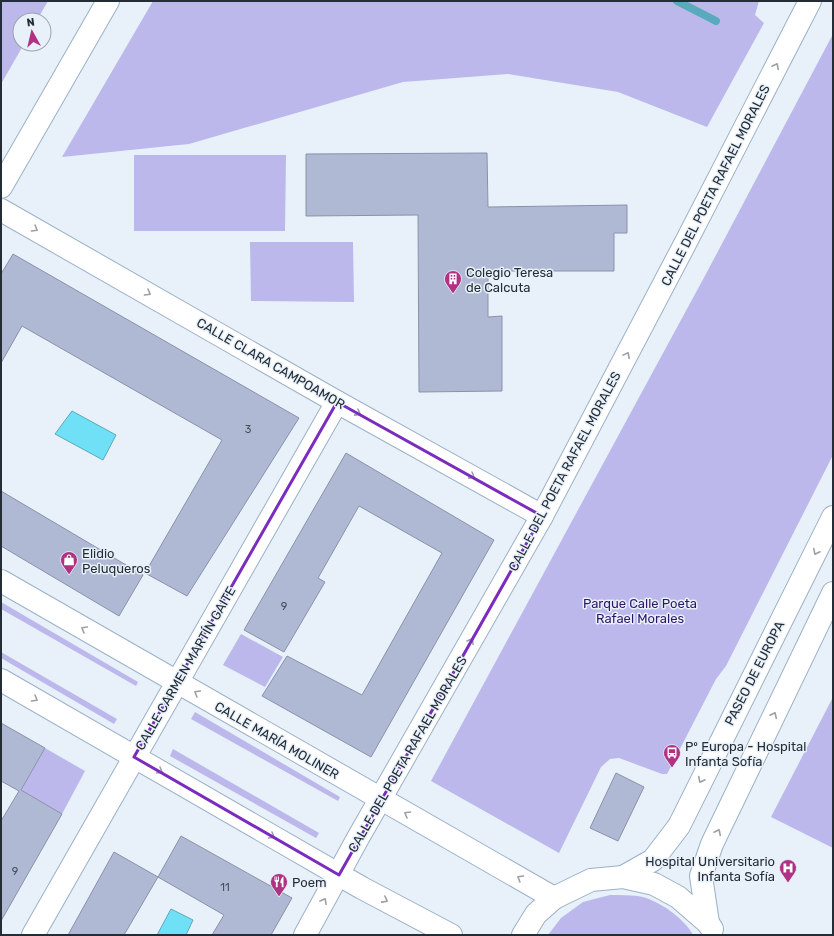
<svg xmlns="http://www.w3.org/2000/svg" width="834" height="936" font-family="Rubik,sans-serif">
	<rect width="100%" height="100%" fill="#e8f1fa"/>
	<!-- green -->
	<g fill="#bcb8ec">
		<polygon points="1,1 48,1 37,20 20,20 20,44 24,44 1,84"/>
		<polygon points="153,1 759,1 755,15 764,23 707,127 618,92 508,74 403,82 189,144 62,157"/>
		<polygon points="833,34 833,455 726,666 716,679 667,774 662,774 619,758 610,759 601,767 559,853 431,781 707,272"/>
		<polygon points="134,155 286,155 285,231 134,231"/>
		<polygon points="250,242 353,242 354,302 251,301"/>
		<polygon points="1,602 138,682 136,686 1,609"/>
		<polygon points="241,634 283,657 265,687 223,665"/>
		<polygon points="1,652 117,719 114,724 1,658"/>
		<polygon points="833,697 833,848 771,817"/>
		<polygon points="195,712 340,797 338,801 191,719"/>
		<polygon points="45,748 85,771 62,814 21,790"/>
		<polygon points="173,749 319,833 316,838 170,756"/>
		<path d="M610 895C619 895 629 895 638 896 657 899 684 918 693 935H548L561 918 583 902Z"/>
	</g>
	<!-- water -->
	<g fill="#70e0f6" stroke="#59aabc">
		<polygon points="72,411 116,435 103,460 55,434"/>
		<polygon points="171,909 193,920 186,935 157,935"/>
	</g>
	<g fill="none" stroke-linecap="round" stroke-linejoin="round">
		<!-- stream -->
		<polyline stroke="#59aabc" stroke-width="8" points="677,1 716,21"/>
	</g>
	<!-- building -->
	<g fill="#afb9d4" stroke="#8892ac">
		<polygon points="487,153 488,207 627,205 627,233 614,233 614,271 488,271 488,317 502,316 502,391 419,392 418,215 306,216 306,154"/>
		<polygon points="13,254 299,418 187,596 145,573 222,440 22,326 1,363 1,274"/>
		<polygon points="346,453 494,540 371,757 262,696 287,656 362,695 442,553 359,506 318,578 325,582 284,652 244,630"/>
		<polygon points="1,491 143,575 119,616 1,546"/>
		<polygon points="1,723 45,748 21,790 62,814 1,921 1,821 19,791 1,781"/>
		<polygon points="616,773 644,787 618,841 590,828"/>
		<polygon points="181,836 292,898 271,935 212,935 224,915 158,877 124,935 68,935 114,852 158,877"/>
	</g>
	<g fill="none" stroke-linecap="round" stroke-linejoin="round">
		<defs>
			<g id="minor">
				<polyline points="1,187 108,1"/>
				<polyline points="1,210 337,402 542,516"/>
				<polyline points="1,581 554,898"/>
				<polyline points="1,680 362,888 451,935"/>
				<polyline points="33,935 337,402"/>
				<polyline points="305,935 358,838 542,516 687,240 810,1"/>
			</g>
			<g id="major">
				<polyline points="623,877 653,860 679,826 833,517"/>
				<polyline points="708,923 701,876 712,844 833,593"/>
				<polyline points="523,935 536,914 554,898 591,880 623,877 654,884 678,897 708,923 712,929"/>
			</g>
		</defs>
		<!-- minor casing -->
		<use href="#minor" stroke="#9bb0c7" stroke-width="24"/>
		<!-- major casing -->
		<use href="#major" stroke="#9bb0c7" stroke-width="24"/>
		<!-- minor -->
		<use href="#minor" stroke="#fff" stroke-width="22"/>
		<!-- major -->
		<use href="#major" stroke="#fff" stroke-width="22"/>
	</g>
	<!-- one-way arrows -->
	<defs><path id="oneway-chevron" d="M-2-3.5L2.5 0L-2 3.5" fill="none" stroke-width="1.6" stroke-linecap="round" stroke-linejoin="round"/></defs>
	<g stroke="#9ca0a4">
		<use href="#oneway-chevron" transform="translate(776 66) rotate(-63)"/>
		<use href="#oneway-chevron" transform="translate(35 229) rotate(30)"/>
		<use href="#oneway-chevron" transform="translate(148 293) rotate(30)"/>
		<use href="#oneway-chevron" transform="translate(627 355) rotate(-62)"/>
		<use href="#oneway-chevron" transform="translate(358 413) rotate(28)"/>
		<use href="#oneway-chevron" transform="translate(472 476) rotate(29)"/>
		<use href="#oneway-chevron" transform="translate(816 552) rotate(117)"/>
		<use href="#oneway-chevron" transform="translate(84 629) rotate(-150)"/>
		<use href="#oneway-chevron" transform="translate(471 641) rotate(-60)"/>
		<use href="#oneway-chevron" transform="translate(197 693) rotate(-150)"/>
		<use href="#oneway-chevron" transform="translate(35 699) rotate(30)"/>
		<use href="#oneway-chevron" transform="translate(774 715) rotate(-64)"/>
		<use href="#oneway-chevron" transform="translate(160 771) rotate(30)"/>
		<use href="#oneway-chevron" transform="translate(701 780) rotate(117)"/>
		<use href="#oneway-chevron" transform="translate(407 814) rotate(-150)"/>
		<use href="#oneway-chevron" transform="translate(718 832) rotate(-64)"/>
		<use href="#oneway-chevron" transform="translate(272 836) rotate(30)"/>
		<use href="#oneway-chevron" transform="translate(520 878) rotate(-149)"/>
		<use href="#oneway-chevron" transform="translate(385 900) rotate(28)"/>
		<use href="#oneway-chevron" transform="translate(324 901) rotate(-61)"/>
	</g>
	<!-- marked area -->
	<path fill="none" stroke="#7b2cbf" stroke-width="3" stroke-linejoin="round" d="M337 402 542 516 339 875 134 757Z"/>
	<!-- icons -->
	<defs>
		<symbol id="building-pin" viewBox="-11 -11 22 30"><path d="M0 17L-7.5 6A9.5 9.5 0 1 1 7.5 6Z" fill="#af3283" stroke="#e8f1fa"/><path d="M-4-6H4V6H1V3H-1V6H-4ZM-2.5-4.3h1.7v1.8h-1.7ZM.8-4.3h1.7v1.8H.8ZM-2.5-1h1.7V.8h-1.7ZM.8-1h1.7V.8H.8Z" fill="#fff"/></symbol>
		<symbol id="shop-pin" viewBox="-11 -11 22 30"><path d="M0 17L-7.5 6A9.5 9.5 0 1 1 7.5 6Z" fill="#af3283" stroke="#e8f1fa"/><path d="M-5-2.5h2.3a2.7 3.5 0 0 1 5.4 0H5L5.5 6h-11ZM-1.5-2.5h3a1.5 2.3 0 0 0-3 0Z" fill="#fff"/></symbol>
		<symbol id="bus-pin" viewBox="-11 -11 22 30"><path d="M0 17L-7.5 6A9.5 9.5 0 1 1 7.5 6Z" fill="#af3283" stroke="#e8f1fa"/><path d="M-5-6H5V4H4V6H2V4H-2V6H-4V4H-5ZM-3.5-4V0h7V-4ZM-3.5 1.2v1.5H-2V1.2ZM2 1.2v1.5H3.5V1.2Z" fill="#fff"/></symbol>
		<symbol id="hospital-pin" viewBox="-11 -11 22 30"><path d="M0 17L-7.5 6A9.5 9.5 0 1 1 7.5 6Z" fill="#af3283" stroke="#e8f1fa"/><path d="M-5-5h3v3.5h4V-5h3V5h-3V1.5h-4V5h-3Z" fill="#fff"/></symbol>
		<symbol id="restaurant-pin" viewBox="-11 -11 22 30"><path d="M0 17L-7.5 6A9.5 9.5 0 1 1 7.5 6Z" fill="#af3283" stroke="#e8f1fa"/><path d="M-5-6h1v4h1v-4h1v4h1v-4h1v5L-1.5 .5V6h-2V.5L-5-1ZM5-6V6H3V1.5H1.5Q1.5-4 5-6Z" fill="#fff"/></symbol>
	</defs>
	<g fill-rule="evenodd">
		<use href="#building-pin" x="443" y="269" width="20" height="27"/>
		<use href="#shop-pin" x="59" y="550" width="20" height="27"/>
		<use href="#bus-pin" x="662" y="743" width="20" height="27"/>
		<use href="#hospital-pin" x="778" y="858" width="20" height="27"/>
		<use href="#restaurant-pin" x="269" y="872" width="20" height="27"/>
	</g>
	<g text-anchor="middle" stroke-width="3" stroke-linejoin="round" paint-order="stroke">
		<!-- number labels -->
		<g font-size="11" fill="#474f5d">
			<text x="248" y="433">3</text>
			<text x="284" y="610">9</text>
			<text x="15" y="875">9</text>
			<text x="225" y="891">11</text>
		</g>
		<!-- street labels -->
		<g font-size="13" fill="#242c35" stroke="#e8f1fa">
			<text transform="translate(715 185) rotate(-63)" y="5">CALLE DEL POETA RAFAEL MORALES</text>
			<text transform="translate(271 363) rotate(30)" y="5">CALLE CLARA CAMPOAMOR</text>
			<text transform="translate(564 471) rotate(-62)" y="5">CALLE DEL POETA RAFAEL MORALES</text>
			<text transform="translate(185 668) rotate(-60)" y="5">CALLE CARMEN MARTÍN GAITE</text>
			<text transform="translate(754 673) rotate(-63)" y="5">PASEO DE EUROPA</text>
			<text transform="translate(277 740) rotate(30)" y="5">CALLE MARÍA MOLINER</text>
			<text transform="translate(407 754) rotate(-60)" y="5">CALLE DEL POETA RAFAEL MORALES</text>
		</g>
		<!-- poi labels -->
		<g font-size="13" fill="#242c35" stroke="#e8f1fa" text-anchor="start">
			<text x="466" y="277">Colegio Teresa<tspan x="466" dy="15">de Calcuta</tspan></text>
			<text x="82" y="558">Elidio<tspan x="82" dy="15">Peluqueros</tspan></text>
			<text x="685" y="751">Pº Europa - Hospital<tspan x="685" dy="15">Infanta Sofía</tspan></text>
			<text x="775" y="866" text-anchor="end">Hospital Universitario<tspan x="775" dy="15">Infanta Sofía</tspan></text>
			<text x="292" y="887">Poem</text>
		</g>
		<!-- park labels -->
		<g font-size="13" fill="#2e156a" stroke="#e8f1fa">
			<text x="640" y="608">Parque Calle Poeta<tspan x="640" dy="15">Rafael Morales</tspan></text>
		</g>
	</g>
	<!-- border -->
	<rect width="834" height="936" fill="none" stroke="#242c35" stroke-width="4"/>
	<!-- north arrow -->
	<g transform="translate(32 32) rotate(352)"><circle r="19" fill="#e8f1fa" stroke="#9aa2ab"/>
	<path d="M0-3L7 15L0 10L-7 15Z" fill="#af3283"/>
	<text y="-6" font-size="11" font-weight="bold" text-anchor="middle" fill="#242c35">N</text>
	</g>
</svg>
